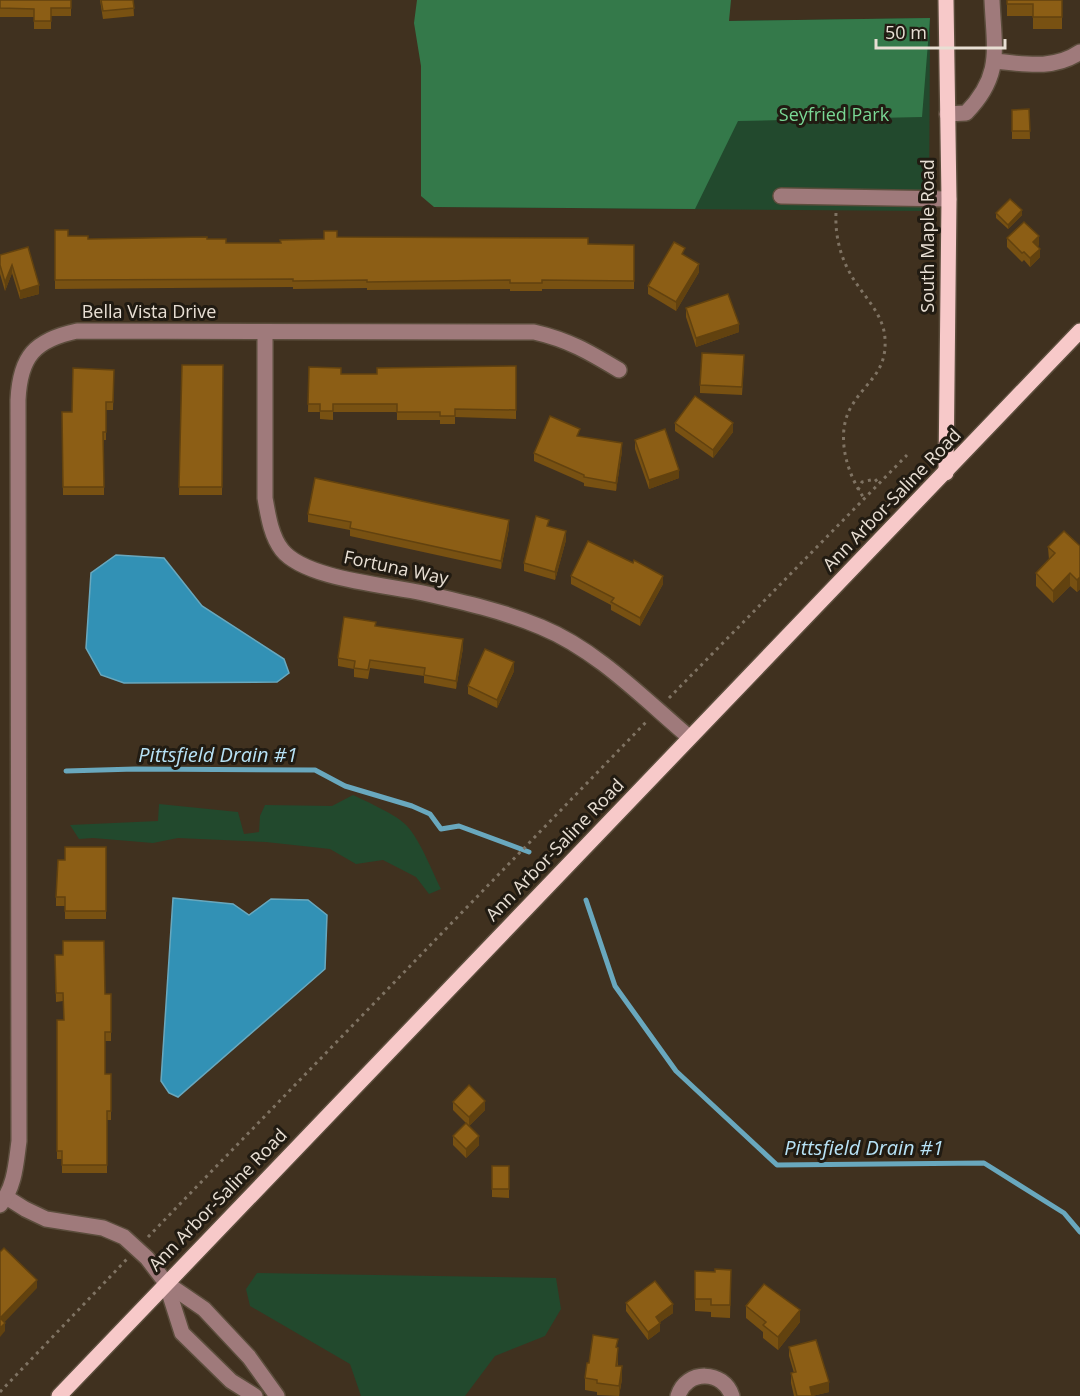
<svg xmlns="http://www.w3.org/2000/svg" width="1080" height="1396" font-family="'Open Sans',sans-serif">
	<rect width="100%" height="100%" fill="#40311f"/>
	<!-- green -->
	<g fill="#22492d">
		<polygon points="930,18 929,211 434,207 435,21 718,21"/>
		<path d="M353 795C367 802 396 814 407 826 420 840 432 871 441 889L429 894 416 877 383 860 356 864 330 849 266 842 178 838 153 843 93 838 79 839 70 825 158 821 159 804 238 812 244 834 259 832 260 816 265 805 332 806Z"/>
		<polygon points="257,1273 556,1278 561,1309 545,1336 495,1356 465,1396 361,1396 350,1364 250,1306 246,1289"/>
	</g>
	<!-- forest -->
	<polygon fill="#34794a" points="417,0 731,0 729,21 930,18 922,117 738,121 695,209 434,207 421,196 421,66 414,23"/>
	<!-- water -->
	<g fill="#3291b5" stroke="#69a8be" stroke-width="1.5">
		<polygon points="116,555 164,558 202,606 284,659 289,673 277,682 124,683 101,675 86,648 91,573"/>
		<polygon points="173,898 233,904 249,915 271,899 308,900 327,915 325,969 178,1097 169,1093 161,1081"/>
	</g>
	<g fill="none" stroke-linecap="round" stroke-linejoin="round">
		<!-- stream -->
		<g stroke="#69a8be" stroke-width="5">
			<polyline points="66,771 135,769 315,770 345,786 412,806 430,814 441,829 459,826 529,852"/>
			<polyline points="586,900 615,986 676,1071 777,1165 984,1163 1064,1213 1080,1232"/>
		</g>
		<defs>
			<g id="minor">
				<path d="M995 61C1024 64 1054 70 1080 52"/>
				<path d="M947 114 966 113C1003 75 994 49 992 0"/>
				<polyline points="781,196 949,199"/>
				<path d="M265 332V498C268 515 271 536 282 550 305 579 387 585 423 593 463 602 503 611 541 627 597 650 643 698 689 737"/>
				<polyline points="6,1197 25,1209 46,1219 103,1228 124,1237 147,1258 166,1283 204,1309 249,1357 277,1396"/>
				<path d="M0 1205C15 1187 16 1163 19 1141L18 400C20 356 35 340 77 331L534 332C569 340 589 352 619 370"/>
				<polyline points="166,1283 182,1333 231,1381 255,1396"/>
				<path d="M678 1396C686 1369 724 1370 732 1396"/>
			</g>
			<g id="major">
				<polyline points="946,473 949,199 946,0"/>
				<polyline points="59,1396 1080,331"/>
			</g>
		</defs>
		<!-- minor casing -->
		<use href="#minor" stroke="#5b4d3c" stroke-width="18"/>
		<!-- major casing -->
		<use href="#major" stroke="#5b4d3c" stroke-width="18"/>
		<!-- path -->
		<g stroke="#7f7363" stroke-width="3" stroke-dasharray="3 4.5" stroke-linecap="butt">
			<path d="M836 213C835 235 840 256 851 275 863 296 884 314 885 339 887 373 866 381 851 407 835 435 847 474 864 498"/>
			<polyline points="858,490 862,482 875,479 879,484"/>
			<polyline points="669,698 907,455"/>
			<polyline points="148,1237 648,720"/>
			<polyline points="0,1392 127,1259"/>
		</g>
		<!-- minor -->
		<use href="#minor" stroke="#9f7a7b" stroke-width="15"/>
		<!-- major -->
		<use href="#major" stroke="#f7c9c9" stroke-width="15"/>
	</g>
	<!-- wall -->
	<g fill="#785112">
		<polygon points="0,0 71,0 71,16 51,16 51,29 34,29 34,17 0,17"/>
		<polygon points="100,0 133,0 134,16 103,19"/>
		<polygon points="1007,0 1062,0 1062,29 1033,29 1033,16 1007,16"/>
		<polygon points="1029,109 1030,139 1012,139 1012,110"/>
		<polygon points="996,213 1022,215 1008,229 996,218"/>
		<polygon points="55,230 68,236 88,239 207,239 226,243 281,243 324,239 337,237 634,245 634,289 542,289 542,291 510,291 510,289 367,290 367,288 293,289 293,287 55,289"/>
		<polygon points="1007,238 1039,245 1037,246 1040,257 1030,267 1024,260 1022,262 1007,247"/>
		<polygon points="28,247 39,294 20,299 12,273 5,291 0,274 0,255"/>
		<polygon points="685,256 699,272 676,311 648,294 648,286"/>
		<polygon points="686,308 739,332 696,347 686,317"/>
		<polygon points="744,363 742,395 700,393 700,385"/>
		<polygon points="182,365 223,365 222,495 179,495"/>
		<polygon points="516,366 516,419 455,417 455,424 440,424 440,420 397,420 397,412 333,412 333,420 320,419 320,412 308,412 309,367 341,374 377,374"/>
		<polygon points="114,370 113,410 106,410 106,440 104,440 104,495 63,495 62,412 72,412"/>
		<polygon points="675,423 733,432 713,458 675,431"/>
		<polygon points="580,436 622,451 616,491 584,486 584,483 534,461 534,453"/>
		<polygon points="635,440 679,478 649,489 635,449"/>
		<polygon points="308,514 509,528 501,569 350,536 350,530 308,522"/>
		<polygon points="566,540 555,580 524,571 524,563"/>
		<polygon points="1080,546 1080,589 1077,592 1070,586 1053,603 1036,586 1036,573 1049,560 1048,547"/>
		<polygon points="571,576 663,584 640,626 611,610 611,605 571,584"/>
		<polygon points="376,626 463,648 456,689 424,683 424,676 370,668 368,679 354,677 354,669 338,666 338,658"/>
		<polygon points="514,671 497,708 468,694 468,686"/>
		<polygon points="106,847 106,919 65,919 65,906 56,906 56,897 65,860"/>
		<polygon points="55,955 105,994 111,994 111,1041 105,1041 105,1074 111,1074 111,1120 107,1120 107,1173 62,1173 62,1159 57,1159 57,1020 64,1020 63,1001 56,1002"/>
		<polygon points="453,1102 485,1110 469,1126 453,1110"/>
		<polygon points="453,1136 479,1145 466,1158 453,1145"/>
		<polygon points="492,1166 509,1166 509,1198 492,1197"/>
		<polygon points="731,1270 730,1318 711,1317 711,1312 695,1311 695,1299 715,1272"/>
		<polygon points="626,1303 673,1313 660,1322 660,1331 648,1340 626,1311"/>
		<polygon points="746,1306 800,1322 778,1350 763,1338 763,1332 746,1318"/>
		<polygon points="789,1347 829,1392 812,1396 794,1396 791,1383 791,1373 794,1373 789,1356"/>
		<polygon points="618,1348 618,1366 622,1379 619,1396 597,1395 597,1392 585,1390 585,1378 589,1363"/>
	</g>
	<!-- shaded-wall -->
	<g fill="#62420f">
		<polygon points="1022,210 1022,215 1008,229 1008,225"/>
		<polygon points="1039,236 1039,245 1033,251 1033,242"/>
		<polygon points="1040,249 1040,257 1030,267 1030,258"/>
		<polygon points="699,264 699,272 676,311 676,302"/>
		<polygon points="12,265 12,273 5,291 5,282"/>
		<polygon points="39,285 39,294 20,299 20,291"/>
		<polygon points="739,324 739,332 696,347 696,338"/>
		<polygon points="733,423 733,432 713,458 713,450"/>
		<polygon points="622,443 622,451 616,491 616,483"/>
		<polygon points="679,470 679,478 649,489 649,480"/>
		<polygon points="509,520 509,528 501,569 501,561"/>
		<polygon points="566,531 566,540 555,580 555,572"/>
		<polygon points="1070,573 1070,586 1053,603 1053,591"/>
		<polygon points="663,576 663,584 640,626 640,618"/>
		<polygon points="1080,577 1080,589 1077,592 1077,580"/>
		<polygon points="463,639 463,648 456,689 456,681"/>
		<polygon points="514,662 514,671 497,708 497,700"/>
		<polygon points="485,1101 485,1110 469,1126 469,1117"/>
		<polygon points="479,1136 479,1145 466,1158 466,1149"/>
		<polygon points="37,1280 37,1288 0,1327 0,1318"/>
		<polygon points="673,1304 673,1313 656,1325 656,1317"/>
		<polygon points="800,1310 800,1322 778,1350 778,1337"/>
		<polygon points="5,1323 5,1331 0,1337 0,1328"/>
		<polygon points="660,1323 660,1331 648,1340 648,1332"/>
		<polygon points="618,1348 618,1360 616,1378 616,1366"/>
		<polygon points="622,1366 622,1379 619,1396 619,1386"/>
		<polygon points="829,1382 829,1392 812,1396 810,1387"/>
	</g>
	<!-- building -->
	<g fill="#8c5e15" stroke="#62420f" stroke-width="1.5">
		<polygon points="0,0 71,0 71,8 51,8 51,21 34,21 34,9 0,8"/>
		<polygon points="101,0 133,0 134,8 103,11"/>
		<polygon points="1007,0 1062,0 1062,17 1033,17 1033,4 1007,4"/>
		<polygon points="1029,109 1030,131 1012,131 1012,110"/>
		<polygon points="1010,199 1022,210 1008,225 996,213"/>
		<polygon points="1024,222 1039,236 1033,242 1040,249 1030,258 1024,252 1022,253 1007,238"/>
		<polygon points="55,230 68,230 68,236 88,236 88,239 207,237 207,239 226,239 226,243 281,243 280,240 324,239 324,231 337,231 337,237 588,238 588,244 634,245 634,281 542,280 542,283 510,283 510,280 367,282 367,280 293,281 293,279 55,280"/>
		<polygon points="674,242 685,248 682,254 699,264 676,302 648,286"/>
		<polygon points="28,247 39,285 20,291 12,265 5,282 0,265 0,255"/>
		<polygon points="728,294 739,324 696,338 686,308"/>
		<polygon points="702,353 744,355 742,387 700,385"/>
		<polygon points="182,365 223,365 222,487 179,487"/>
		<polygon points="516,366 516,410 455,409 455,416 440,416 440,412 397,412 397,404 333,404 333,411 320,411 320,404 308,404 309,367 341,368 341,374 377,374 377,368"/>
		<polygon points="73,368 114,370 113,402 106,402 106,432 103,432 104,487 63,487 62,412 72,412"/>
		<polygon points="695,396 733,423 713,450 675,423"/>
		<polygon points="550,416 580,429 577,436 622,443 616,483 584,477 584,475 534,453"/>
		<polygon points="665,429 679,470 649,480 635,440"/>
		<polygon points="315,478 509,520 501,561 350,528 351,522 308,514"/>
		<polygon points="536,516 549,520 547,526 566,531 555,572 524,563"/>
		<polygon points="1064,531 1080,546 1080,577 1077,580 1070,573 1053,591 1036,573 1055,553 1048,547"/>
		<polygon points="588,541 633,563 634,560 663,576 640,618 611,602 614,598 571,576"/>
		<polygon points="344,617 376,622 375,626 463,639 456,681 424,675 425,668 370,660 368,670 354,668 355,661 338,658"/>
		<polygon points="485,649 514,662 497,700 468,686"/>
		<polygon points="65,847 106,847 106,911 65,911 65,897 56,897 58,860 65,860"/>
		<polygon points="63,941 104,941 105,994 111,994 111,1032 105,1032 105,1074 111,1074 111,1111 107,1111 107,1165 62,1165 62,1151 57,1151 57,1020 64,1020 63,993 56,993 55,955 63,955"/>
		<polygon points="469,1085 485,1101 469,1117 453,1102"/>
		<polygon points="466,1123 479,1136 466,1149 453,1136"/>
		<rect x="492" y="1166" width="17" height="23"/>
		<polygon points="4,1248 37,1280 0,1318 5,1323 0,1328 0,1252"/>
		<polygon points="715,1269 731,1270 730,1305 711,1305 711,1299 695,1299 695,1271 715,1272"/>
		<polygon points="655,1281 673,1304 656,1317 660,1323 648,1332 626,1303"/>
		<polygon points="764,1284 800,1310 778,1337 763,1325 766,1322 746,1306"/>
		<polygon points="593,1335 618,1339 616,1347 618,1348 616,1366 622,1366 619,1386 597,1383 597,1380 585,1378 587,1363 589,1363"/>
		<polygon points="816,1340 829,1382 810,1387 812,1396 797,1396 791,1373 796,1372 789,1347"/>
	</g>
	<g text-anchor="middle" stroke-width="6" stroke-linejoin="round" paint-order="stroke">
		<!-- park labels -->
		<g font-size="18" fill="#7ad895" stroke="#211b12">
			<text x="834" y="121">Seyfried Park</text>
		</g>
		<!-- street labels -->
		<g font-size="18" fill="#e8dfd4" stroke="#211b12">
			<text transform="translate(928 236) rotate(-90)" y="6">South Maple Road</text>
			<text x="149" y="318">Bella Vista Drive</text>
			<text transform="translate(892 500) rotate(-46)" y="6">Ann Arbor-Saline Road</text>
			<text transform="translate(396 568) rotate(12)" y="6">Fortuna Way</text>
			<text transform="translate(555 850) rotate(-46)" y="6">Ann Arbor-Saline Road</text>
			<text transform="translate(218 1200) rotate(-46)" y="6">Ann Arbor-Saline Road</text>
		</g>
		<!-- water labels -->
		<g font-size="20" font-style="italic" fill="#b7e2f6" stroke="#211b12">
			<text x="218" y="762">Pittsfield Drain #1</text>
			<text x="864" y="1155">Pittsfield Drain #1</text>
		</g>
	</g>
	<!-- scale -->
	<path d="M876 39v9h129v-9" fill="none" stroke="#e8dfd4" stroke-width="3"/>
	<text x="885" y="39" font-size="18" fill="#e8dfd4" stroke="#211b12" stroke-width="4.5" paint-order="stroke">50 m</text>
</svg>
